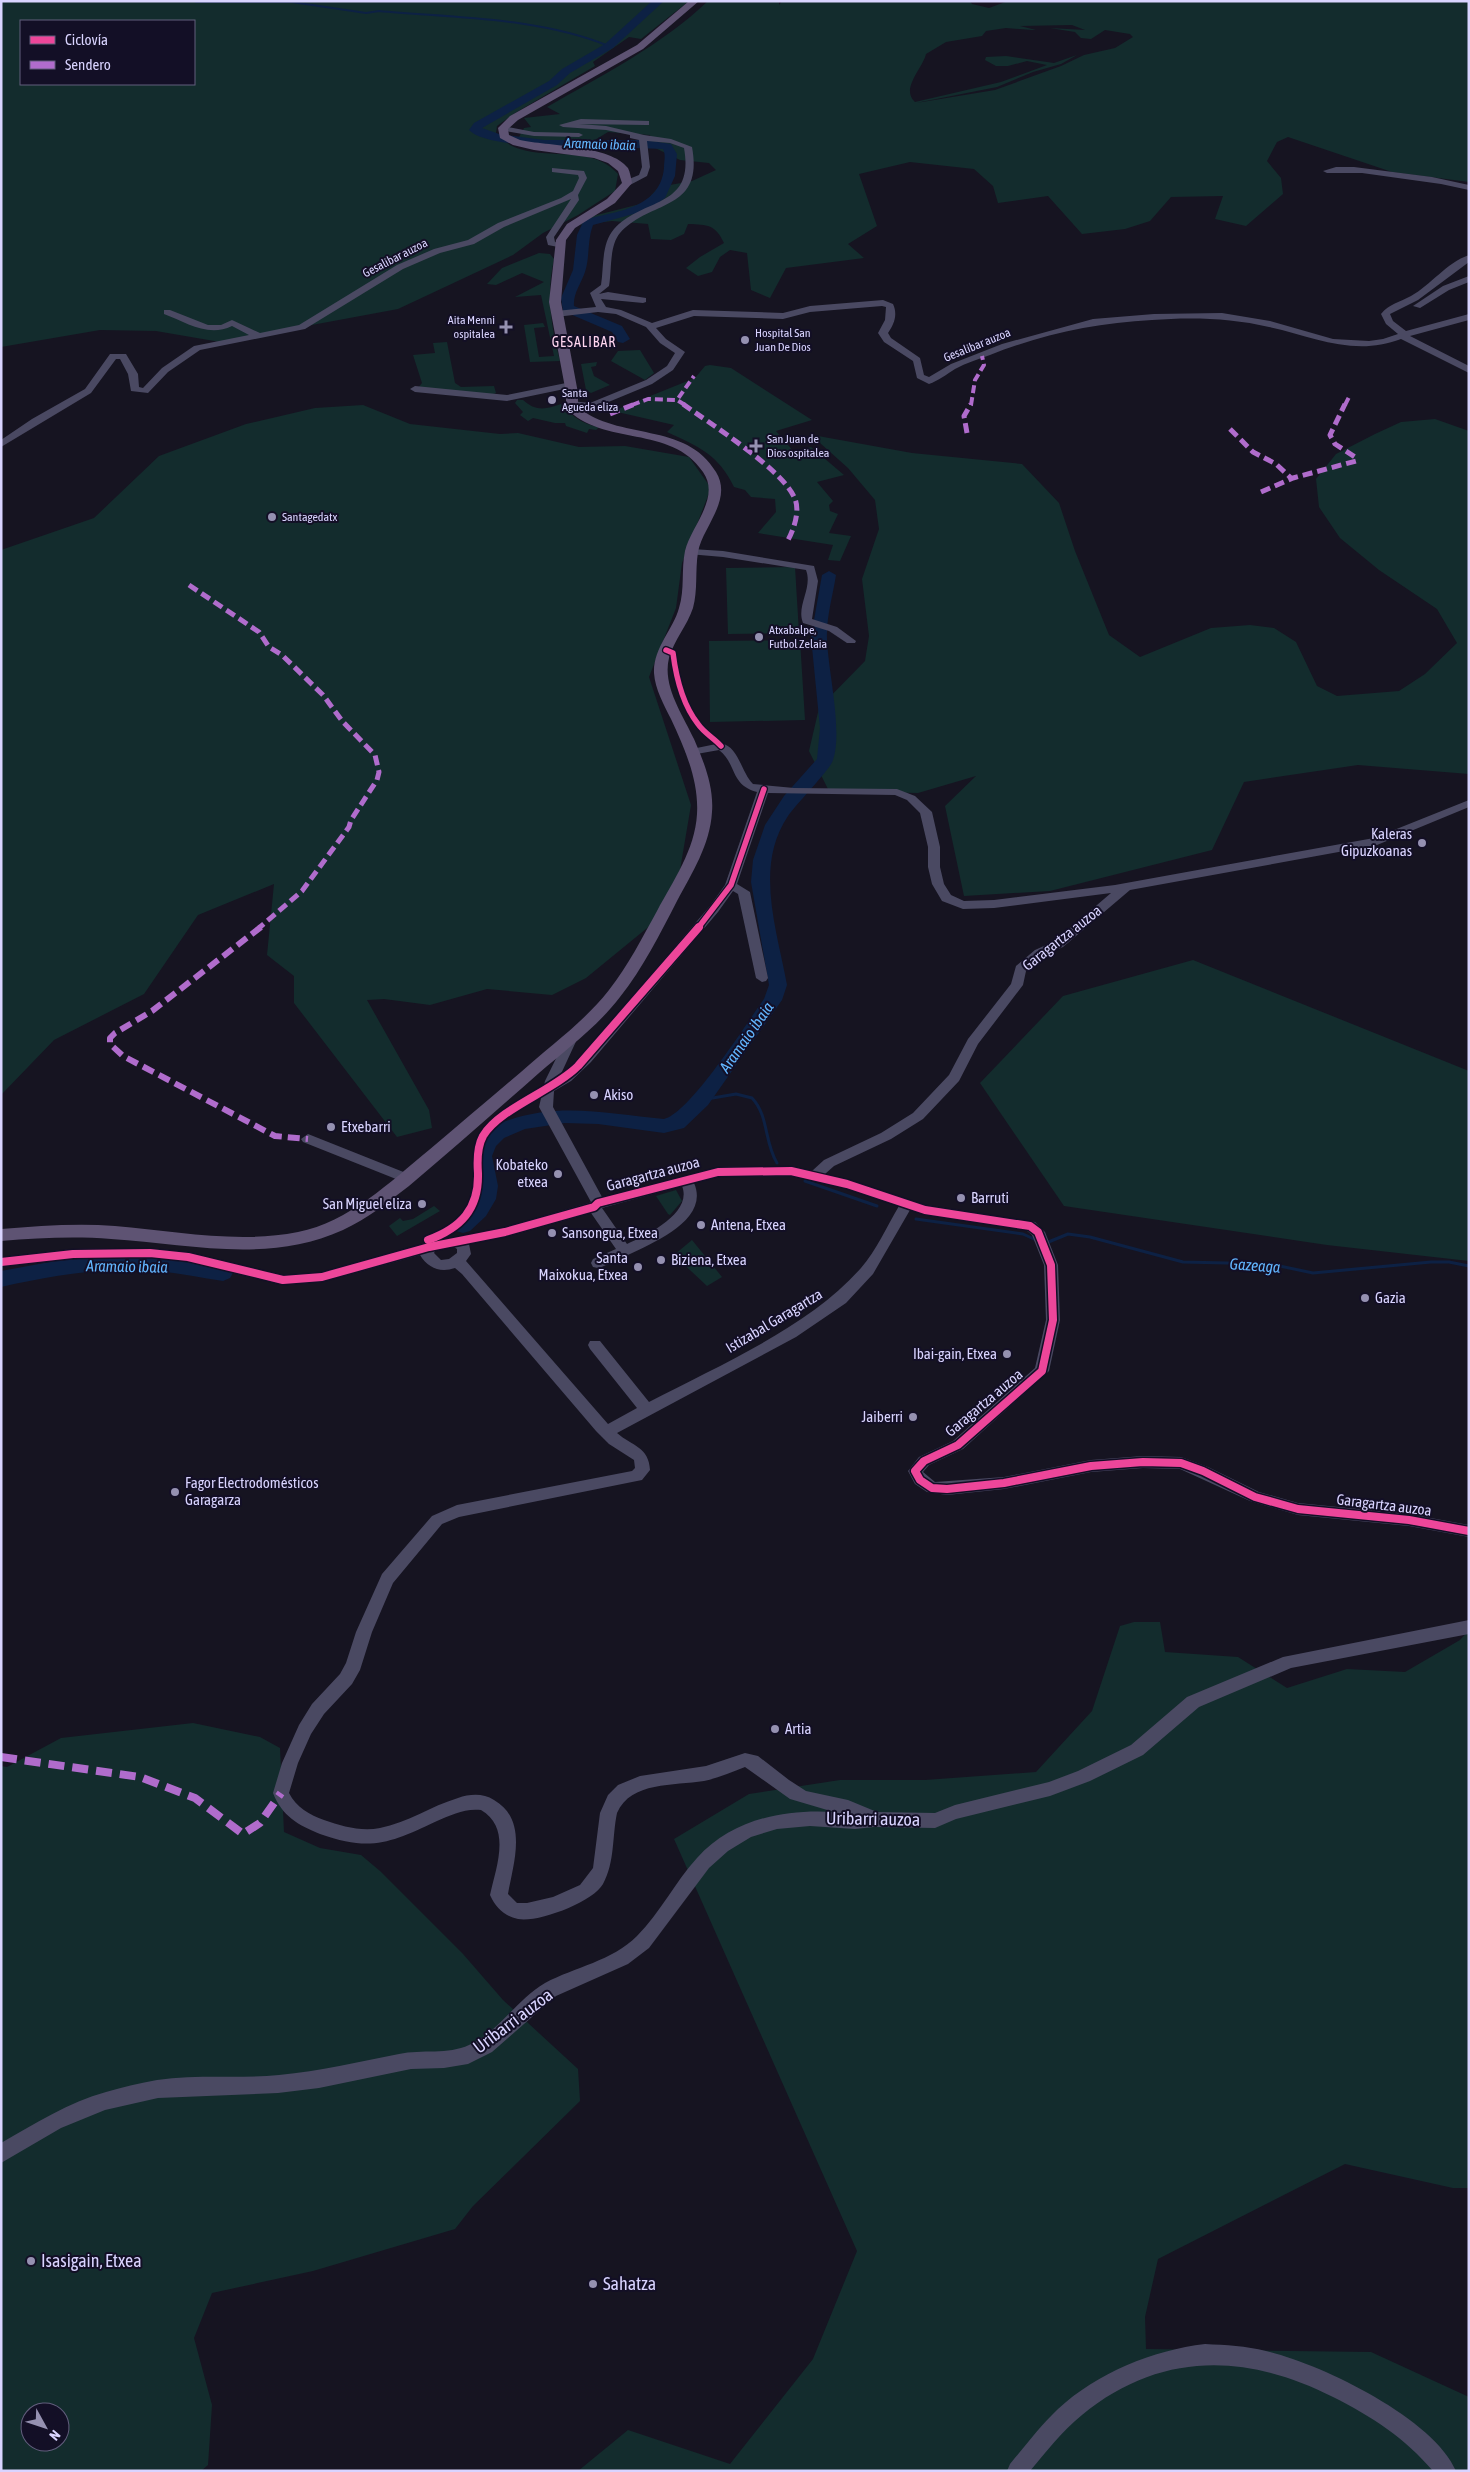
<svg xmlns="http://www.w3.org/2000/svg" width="1470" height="2472" font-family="'Asap Condensed',sans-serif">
	<rect width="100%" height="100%" fill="#161421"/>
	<!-- green -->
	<g fill="#132c2d" fill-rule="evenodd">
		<path d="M1 1H689L641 39 629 37 593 62 595 66 515 113 497 126 496 133C525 170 588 138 618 174L615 191 578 215 543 233 513 255 398 309 220 342 156 331 100 330 1 347ZM21 21H194V84H21Z"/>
		<path d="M708 1H779V5L782 1H970L972 4 989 8 1008 1H1469V182L1392 172 1288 137 1277 142 1267 161 1281 178 1283 194 1246 226 1215 219 1223 196 1171 197 1150 221 1125 229 1082 234 1048 196 998 203 993 186 974 169 910 162 859 174 877 226 848 244 864 258 786 268 770 298 751 290 747 253 730 250 720 257 712 272 698 276 686 268 700 257 724 243C715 224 708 225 688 224L684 234 671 240 651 239 648 224 612 221 580 225 593 216 644 203 659 187 692 181 716 170 709 163 680 160 651 146 650 135 608 132 585 146 531 143 519 137 524 128 531 127 524 118 560 114 547 107C601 76 662 45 708 1ZM1072 25 1085 30 1050 28 1075 32 1081 38 1091 39 1105 30 1130 34 1133 37 1115 48 1084 55 1061 66 995 90 916 103 997 87 1033 72 1061 64 1077 55 1054 63 1006 56 986 57 985 60 996 66H1008L1027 61 1047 65 1001 82 915 102C900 89 923 68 926 54L946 42 982 36 986 31 1006 28 1033 30H1036L1020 26Z"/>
		<path d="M539 253 550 254 554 259C546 294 551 326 560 361L530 362 524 325 543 323 545 327 534 328 539 357 554 356 541 295 515 297 544 282 522 273 496 285 487 284 502 268Z"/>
		<polygon points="447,342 455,383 461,387 494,386 496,393 491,395 418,388 422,383 413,355 435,353 433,343"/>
		<polygon points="640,350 654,373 645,380 611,361 618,351"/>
		<polygon points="597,362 596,366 591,367 594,376 610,385 591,393 586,390 581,364"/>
		<path d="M710 365 731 368 812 420 776 431 794 452 811 447 844 475 817 482 833 501 829 505 830 511 838 514 829 533 851 536 840 561 828 560 833 545 758 533 776 512 775 499 751 497 745 490 734 487C718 454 699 447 667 432L674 425 613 411 695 378 705 366Z"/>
		<path d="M517 400H523C535 411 545 410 561 404 573 417 582 424 599 427L596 430 589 429 587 433 566 426 565 423H555L533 418 528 421 520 415 523 412 515 403Z"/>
		<polygon points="363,405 410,424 500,434 518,433 579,447 625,446 689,457 711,488 682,563 676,608 649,677 691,805 680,870 652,924 586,978 552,995 487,989 430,1005 384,999 367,1000 429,1110 432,1128 397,1137 294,1003 294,976 267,955 274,884 198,915 144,994 54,1040 1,1095 1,550 94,518 159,456 246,424 315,408"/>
		<polygon points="1435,419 1469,431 1469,774 1358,765 1244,782 1212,850 1050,891 964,896 945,806 976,776 918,793 829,791 809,751 819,708 865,661 869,636 862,579 879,529 875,500 848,468 820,443 818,436 912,453 1022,464 1059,503 1075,551 1109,635 1140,657 1211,628 1250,625 1274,628 1296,642 1317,686 1337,696 1399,691 1425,674 1457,643 1437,609 1379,570 1340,538 1319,507 1316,479 1336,454 1375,434 1401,422"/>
		<polygon points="795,567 799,633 728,634 726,568"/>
		<polygon points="800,640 805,720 710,722 709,641"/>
		<polygon points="1193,960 1469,1071 1469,1261 1327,1245 1064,1206 980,1083 1063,996"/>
		<polygon points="676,1190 682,1201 670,1215 668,1214 656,1196"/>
		<polygon points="434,1206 440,1211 397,1236 389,1226 400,1218 403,1221 413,1219"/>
		<polygon points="692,1240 722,1277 707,1286 674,1255"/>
		<polygon points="1134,1622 1160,1622 1165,1652 1238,1657 1287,1688 1347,1669 1405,1672 1460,1640 1469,1630 1469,2188 1453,2188 1345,2164 1158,2259 1145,2317 1146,2349 1371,2352 1469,2397 1469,2471 578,2471 628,2430 730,2464 813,2359 857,2251 674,1839 749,1794 840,1780 925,1780 1036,1772 1092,1711 1120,1626"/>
		<path d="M193 1723 260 1737 280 1748 284 1832 320 1848 361 1855 380 1871 463 1954 503 2000 578 2069 580 2101 473 2206 455 2229 313 2271 212 2293 194 2338 212 2405 208 2465 201 2471H1V1766L7 1767 61 1738ZM30 2412H60V2442H30Z"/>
	</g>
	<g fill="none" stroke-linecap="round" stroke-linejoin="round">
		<!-- stream-far1 -->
		<path stroke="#0d2144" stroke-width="2" d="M196 2H292L366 13 379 11C455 18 538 17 609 46"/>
		<!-- stream -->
		<g stroke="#0d2144" stroke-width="3">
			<path d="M701 1100 736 1094 752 1098C769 1116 764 1142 777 1163"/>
			<polyline points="805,1181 877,1206"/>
			<polyline points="916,1219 1023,1234 1036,1240"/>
			<polyline points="1046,1243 1068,1234 1090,1237 1183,1262 1270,1264 1313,1273 1431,1262 1449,1262 1469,1266"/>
		</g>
		<!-- river -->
		<g fill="#0d2144" fill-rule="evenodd">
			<path d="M652 1H664L613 48 570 73 557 85 482 128 499 134 544 140H644L671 144 677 154 675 176 665 198 648 210 593 225C587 241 590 257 585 272 581 284 573 293 574 306L622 326 630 339 623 343 618 342 612 332 563 311 561 298 573 270 577 235 584 220C616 211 660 209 664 168 664 161 666 155 663 149 626 146 490 153 469 130L474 123 549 81 562 69 605 44Z"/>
			<path d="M829 571 836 575C833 595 826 618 827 639 828 671 843 731 833 760 830 770 797 803 788 816 754 866 777 930 787 985L782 1000 708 1105 684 1128 664 1133 598 1124 565 1123 525 1129 504 1138 496 1146 492 1156 498 1186 496 1199 486 1216 470 1231 463 1233 456 1231 453 1226C460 1214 476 1207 478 1193 482 1173 467 1164 479 1142 485 1130 497 1124 509 1120 561 1102 611 1114 664 1119 690 1113 746 1024 764 999L769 985 751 882 753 860 765 825 784 796 817 759 820 728 811 637 822 575Z"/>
			<path d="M110 1256C148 1255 185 1261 223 1265L230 1268 233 1273 230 1278 223 1281C198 1277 172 1272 147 1270 98 1268 49 1276 1 1287V1271L55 1261Z"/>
		</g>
		<!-- minor -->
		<g fill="#4a4962" fill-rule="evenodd">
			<path d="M581 119 649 121V125H646L579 124 606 126 644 135 671 139 692 147C704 212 650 199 620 233 609 246 612 270 609 286L599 294 608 292 646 298V302L643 303 601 299 606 307 621 310 652 323 693 310 783 313 810 306 883 300 893 304C898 315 894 324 888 333L891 338 920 358 924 375 929 377 951 364 1002 344 1093 319 1154 314 1222 313 1270 321 1333 339 1369 341 1383 339 1398 334 1386 324 1381 314C1389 304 1400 302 1411 296 1431 285 1446 263 1469 255V262L1418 300 1390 314 1393 321 1406 331 1469 314V320L1410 336 1469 366V373L1401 339C1354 357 1315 337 1269 327 1231 318 1191 317 1152 320 1096 323 1043 334 990 355 979 359 966 363 955 369 947 374 938 381 929 384L917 378 913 361 884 342 878 333 885 320 886 307 882 306 810 312 783 319 694 316 656 328 666 339 685 352 673 370 652 384 594 408 568 406 566 404 571 401 590 403 646 380 667 366 675 353 660 343 646 327 616 314 598 312 556 317 552 314 556 311 596 307 590 293 601 285C604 267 601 244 614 229 643 197 695 209 684 148L670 143 647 141 650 167 647 176 630 185H624V181L639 175 642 167 639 140 630 138V135L606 130 563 127 559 125Z"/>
			<polygon points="503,126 534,132 579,133 583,135 579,137 534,136 500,130 499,128"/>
			<polygon points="1336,167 1354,167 1432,177 1469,185 1469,190 1441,184 1362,173 1327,173 1323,171"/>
			<path d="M552 168 584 171 587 178 578 195 579 200 554 237 555 242 563 244V248L548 245 546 237 571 199 504 227 474 244 440 253 403 269 305 329 200 350 168 372 148 393 131 391 128 374 120 359H116L91 393 1 447V440L32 419 85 389 110 354H126L138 374 139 387 143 388 162 368 194 346 249 335 232 326C208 338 186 322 164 314V310H170L208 325H221L232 320 260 333 299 325 397 265 434 249 468 240 498 223 561 198 573 191 579 178 578 175 552 172Z"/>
			<polygon points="1469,276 1469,282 1449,290 1420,308 1413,306 1443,286"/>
			<polygon points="571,382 574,383 574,387 507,401 415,392 410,389 415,386 507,395"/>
			<path d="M692 549 723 551 814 566 818 581 812 619 837 627 856 641 855 643H847L829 631 803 623C796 606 813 588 806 570L723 557 688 554 687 552Z"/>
			<path d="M721 743C739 747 741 772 753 784L794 788 897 789 915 796 932 812 940 847V867L944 884 951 895 964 901 994 900 1115 885 1374 838 1469 800V807L1377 845 1130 890 1063 947 1043 956 1026 971 1023 985 978 1044 959 1081 923 1119 891 1139 834 1166 825 1174 926 1205 1035 1222 1045 1232 1058 1265 1060 1320 1049 1371 963 1449 929 1465 923 1472 935 1482 1004 1477 1091 1460 1143 1456 1181 1457 1208 1467 1259 1492 1298 1503 1409 1514 1469 1525V1537L1409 1526 1298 1515 1250 1501 1180 1469 1143 1468 1091 1472 1004 1489 947 1495 927 1492 915 1484 908 1471 919 1457 953 1441 1035 1368 1046 1320 1044 1265 1032 1235 1026 1230 925 1215 910 1210 873 1274 846 1303 796 1337 617 1433C632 1446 649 1447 650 1470L642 1480 459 1517 442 1524 393 1583 372 1632 360 1670 352 1684 324 1714 311 1734 298 1763 289 1793C296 1807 310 1815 324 1820 342 1826 361 1832 380 1828 407 1823 431 1806 458 1798 470 1794 483 1793 494 1800 529 1820 513 1864 508 1894L517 1903H527L553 1897 580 1885 593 1868 600 1813 608 1795 618 1785 640 1776 706 1766 745 1753 758 1756 789 1780 806 1791 848 1800 877 1812 935 1813 955 1805 1049 1782 1078 1771 1131 1745 1187 1697 1283 1657 1469 1620V1634L1291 1668 1199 1707 1143 1755 1090 1781 1050 1796 956 1819 935 1828 874 1827 855 1829 810 1826 777 1829 751 1837 728 1851 709 1868 649 1948 628 1964 556 1996 492 2052 468 2064 444 2068 411 2069 319 2088 278 2093 158 2098 105 2110 61 2128 1 2163V2143C34 2124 69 2102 106 2092 123 2087 140 2083 157 2080 197 2074 239 2079 279 2075 320 2071 359 2062 399 2054 422 2049 448 2055 469 2045 499 2032 517 1999 545 1983 575 1967 612 1961 637 1936 660 1913 675 1882 697 1858 732 1819 784 1809 834 1812L790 1799 745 1767C732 1772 718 1778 704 1781 674 1786 631 1781 617 1813 612 1837 615 1862 603 1884 593 1902 538 1923 518 1919 504 1916 496 1908 490 1895 496 1867 512 1828 481 1810 465 1808 451 1815 437 1821 390 1843 371 1852 320 1834 298 1825 282 1816 273 1793L282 1763 299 1725 312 1704 340 1674 346 1663 356 1632 382 1574 432 1516 457 1505 632 1471 635 1468 634 1460 609 1444 596 1431 462 1274 455 1268C440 1273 428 1268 420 1255L322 1282 283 1285 188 1262 150 1258 73 1259 1 1267V1257L73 1249 150 1248 188 1252 283 1275 322 1272 429 1242 505 1227 589 1203 591 1202 539 1107 545 1081 569 1032 573 1031 579 1035 560 1076 581 1056 710 906 725 885 757 792C730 785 737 764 719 750L691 755 685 752 687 750ZM768 793 895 795 907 800 920 813 928 847V867L932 884 942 901 963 909 994 908 1111 893 1055 941 1035 950 1016 966 1011 984 968 1039 949 1075 913 1113 881 1133 824 1160 812 1171 791 1166 718 1167 602 1197 553 1107 554 1091 571 1081 591 1062 718 912 733 891 738 894 756 978 762 982 766 981 768 978 750 892 737 884ZM791 1176 845 1188 899 1206C887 1226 876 1251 861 1268 808 1328 719 1365 649 1402L600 1341H590L588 1345 590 1349 637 1408 608 1424 466 1261 471 1254 469 1244 505 1237 591 1213 616 1249 593 1259 591 1263 593 1267 598 1268C609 1265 619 1258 630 1254 655 1242 710 1219 694 1183L718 1177ZM682 1186C693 1213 647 1235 627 1244L602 1208ZM454 1247 457 1249V1253L449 1259 441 1260 434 1253 435 1251Z"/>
			<polygon points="308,1134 411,1175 413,1178 406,1183 401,1181 303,1142 301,1139"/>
			<path d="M1205 2344C1226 2345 1246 2346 1266 2351 1319 2363 1434 2418 1456 2471H1433C1405 2438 1371 2416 1333 2397 1247 2353 1160 2351 1082 2415 1062 2431 1047 2451 1030 2471H1007L1010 2464C1026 2445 1041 2425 1058 2409 1097 2373 1153 2350 1205 2344Z"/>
		</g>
		<!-- major -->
		<path fill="#5e5373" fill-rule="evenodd" d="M689 1H699L643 49 518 120 508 129 509 135 520 140C546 146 611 145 628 168 630 172 631 178 632 183L615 203 575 228 566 240 561 302 578 393V407C618 441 686 421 716 472 733 500 703 526 698 552 695 571 698 590 693 608 687 626 674 640 669 658 662 686 683 715 694 739 704 762 714 787 712 812 710 845 692 873 677 901 660 934 643 968 620 997 597 1027 567 1049 539 1073 496 1111 453 1149 409 1186 388 1202 367 1219 343 1230 268 1264 189 1244 111 1239 75 1236 38 1238 1 1241V1229C39 1226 77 1223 115 1226 176 1231 237 1244 298 1232 349 1222 390 1182 429 1150 460 1124 490 1098 521 1072 551 1045 584 1022 609 990 628 966 642 938 657 911 673 881 695 850 697 814 699 781 685 749 671 719 664 705 655 689 654 673 653 648 673 630 679 608 685 589 681 570 685 551 691 526 721 498 703 472 671 424 603 447 566 408V393L549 302 556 240 567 224 607 199 622 183 618 171 608 163 594 158 534 150 513 145 500 138 498 128 510 116 637 45Z"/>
		<!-- quiet-far3 -->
		<g stroke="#b06ccc" stroke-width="4" stroke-dasharray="8 4" stroke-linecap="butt">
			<polyline points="632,405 648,399 677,400"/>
			<polyline points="685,405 677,400 694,376"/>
			<polyline points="971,405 975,380 984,365 982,356"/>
			<polyline points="1345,405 1349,397"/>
		</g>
		<!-- quiet-far2 -->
		<g stroke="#b06ccc" stroke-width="5" stroke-dasharray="10 5" stroke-linecap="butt">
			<path d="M683 404C709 423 784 470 795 499 800 511 794 529 788 540"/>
			<polyline points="610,414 635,404"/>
			<polyline points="1230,429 1253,452 1276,464 1291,478"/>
			<polyline points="967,433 964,416 971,404"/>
			<polyline points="1261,492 1293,478 1356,461 1355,457 1335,444 1330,435 1345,404"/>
			<polyline points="189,585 259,632 269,647 282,655 323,695 343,722 375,755 379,772 377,780 351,820 349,827 302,891 259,928"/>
		</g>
		<!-- quiet-far1 -->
		<polyline stroke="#b06ccc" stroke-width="6" stroke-dasharray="12 6" stroke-linecap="butt" points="261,927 152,1011 115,1033 110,1038 110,1044 123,1056 275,1136 308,1139"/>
		<!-- quiet -->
		<polyline stroke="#b06ccc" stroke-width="8" stroke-dasharray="16 8" stroke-linecap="butt" points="1,1757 140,1777 195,1798 243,1834 260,1823 281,1793"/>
		<defs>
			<g id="cycleway-far1">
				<path d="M666 650 673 653C676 677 683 705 698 724 704 733 714 738 721 746"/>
				<polyline points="698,928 731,885 764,789"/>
			</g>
			<g id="cycleway">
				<path d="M428 1240C461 1228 479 1209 478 1173 477 1160 477 1147 483 1136 500 1108 553 1091 578 1066L699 927"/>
				<polyline points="1,1262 73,1254 150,1253 188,1257 283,1280 322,1277 429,1247 505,1232 594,1207 598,1203 718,1172 791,1171 847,1184 925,1210 1030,1226 1038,1232 1051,1265 1053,1320 1042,1371 958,1445 924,1461 915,1471 920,1480 932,1488 947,1489 1004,1483 1091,1466 1143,1462 1181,1463 1203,1471 1255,1497 1298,1509 1409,1520 1469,1531"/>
			</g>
		</defs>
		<!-- cycleway-far1 casing -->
		<use href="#cycleway-far1" stroke="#130f26" stroke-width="8"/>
		<!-- cycleway casing -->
		<use href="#cycleway" stroke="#130f26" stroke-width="11"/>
		<!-- cycleway-far1 -->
		<use href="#cycleway-far1" stroke="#ed469a" stroke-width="5.5"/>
		<!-- cycleway -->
		<use href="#cycleway" stroke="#ed469a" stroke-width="8"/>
	</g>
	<!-- markers -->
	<g fill="#9591b1" stroke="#130f26" stroke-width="2">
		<path d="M503.5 319.5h5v5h5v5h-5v5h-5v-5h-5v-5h5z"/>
		<circle cx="745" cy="340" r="5"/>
		<circle cx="552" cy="400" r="5"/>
		<path d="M753.5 438.5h5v5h5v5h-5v5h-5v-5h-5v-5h5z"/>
		<circle cx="272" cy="517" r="5"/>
		<circle cx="759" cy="637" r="5"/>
		<circle cx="1422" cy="843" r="5"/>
		<circle cx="594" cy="1095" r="5"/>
		<circle cx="331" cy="1127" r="5"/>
		<circle cx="558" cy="1174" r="5"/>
		<circle cx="961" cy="1198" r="5"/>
		<circle cx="422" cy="1204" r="5"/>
		<circle cx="701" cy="1225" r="5"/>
		<circle cx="552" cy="1233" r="5"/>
		<circle cx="661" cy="1260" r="5"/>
		<circle cx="638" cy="1267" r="5"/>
		<circle cx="1365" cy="1298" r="5"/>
		<circle cx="1007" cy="1354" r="5"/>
		<circle cx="913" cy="1417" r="5"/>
		<circle cx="175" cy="1492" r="5"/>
		<circle cx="775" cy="1729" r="5"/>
		<circle cx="31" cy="2261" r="5"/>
		<circle cx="593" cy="2284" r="5"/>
	</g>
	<g text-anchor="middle" stroke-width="4" stroke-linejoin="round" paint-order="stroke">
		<!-- far-street labels -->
		<g font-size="12" fill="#d9d4ff" stroke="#130f26">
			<text transform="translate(395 258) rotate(-27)" y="4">Gesalibar auzoa</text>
			<text transform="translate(977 345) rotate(-22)" y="4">Gesalibar auzoa</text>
		</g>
		<!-- far-poi labels -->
		<g font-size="12" fill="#d9d4ff" stroke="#130f26" text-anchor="start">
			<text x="495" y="324" text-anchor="end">Aita Menni<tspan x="495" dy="14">ospitalea</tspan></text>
			<text x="755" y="337">Hospital San<tspan x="755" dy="14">Juan De Dios</tspan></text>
			<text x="562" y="397">Santa<tspan x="562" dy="14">Agueda eliza</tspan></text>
			<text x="767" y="443">San Juan de<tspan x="767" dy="14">Dios ospitalea</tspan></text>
			<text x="282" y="521">Santagedatx</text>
			<text x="769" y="634">Atxabalpe,<tspan x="769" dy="14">Futbol Zelaia</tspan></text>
		</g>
		<!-- far-water labels -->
		<g font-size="14" font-style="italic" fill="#62b6ff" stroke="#130f26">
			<text transform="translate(600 144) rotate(2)" y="5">Aramaio ibaia</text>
		</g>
		<!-- far-neighbourhood labels -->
		<g font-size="14" letter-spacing="1" fill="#ffd6f0" stroke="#130f26">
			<text x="584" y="347">GESALIBAR</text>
		</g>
		<!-- poi labels -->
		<g font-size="15" fill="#d9d4ff" stroke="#130f26" text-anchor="start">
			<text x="1412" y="839" text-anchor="end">Kaleras<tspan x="1412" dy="17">Gipuzkoanas</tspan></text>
			<text x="604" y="1100">Akiso</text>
			<text x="341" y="1132">Etxebarri</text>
			<text x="548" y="1170" text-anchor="end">Kobateko<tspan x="548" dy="17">etxea</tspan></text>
			<text x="971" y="1203">Barruti</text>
			<text x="412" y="1209" text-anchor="end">San Miguel eliza</text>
			<text x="711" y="1230">Antena, Etxea</text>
			<text x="562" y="1238">Sansongua, Etxea</text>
			<text x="628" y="1263" text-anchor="end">Santa<tspan x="628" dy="17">Maixokua, Etxea</tspan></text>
			<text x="671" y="1265">Biziena, Etxea</text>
			<text x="1375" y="1303">Gazia</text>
			<text x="997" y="1359" text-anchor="end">Ibai-gain, Etxea</text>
			<text x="903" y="1422" text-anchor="end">Jaiberri</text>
			<text x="185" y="1488">Fagor Electrodomésticos<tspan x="185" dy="17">Garagarza</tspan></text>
			<text x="785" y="1734">Artia</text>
		</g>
		<!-- street labels -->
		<g font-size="15" fill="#d9d4ff" stroke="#130f26">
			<text transform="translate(1062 938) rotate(-38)" y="5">Garagartza auzoa</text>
			<text transform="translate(653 1174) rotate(-15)" y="5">Garagartza auzoa</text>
			<text transform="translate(774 1321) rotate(-31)" y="5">Istizabal Garagartza</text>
			<text transform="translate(984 1403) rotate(-40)" y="5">Garagartza auzoa</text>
			<text transform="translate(1384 1505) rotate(7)" y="5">Garagartza auzoa</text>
		</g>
		<!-- water labels -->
		<g font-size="16" font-style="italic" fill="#62b6ff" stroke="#130f26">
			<text transform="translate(746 1037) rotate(-55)" y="6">Aramaio ibaia</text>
			<text transform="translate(1255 1265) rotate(4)" y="6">Gazeaga</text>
			<text transform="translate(127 1266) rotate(1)" y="6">Aramaio ibaia</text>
		</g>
		<!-- near-street labels -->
		<g font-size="18" fill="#d9d4ff" stroke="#130f26">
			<text transform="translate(873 1819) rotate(1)" y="6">Uribarri auzoa</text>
			<text transform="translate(513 2021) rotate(-37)" y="6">Uribarri auzoa</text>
		</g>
		<!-- near-poi labels -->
		<g font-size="18" fill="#d9d4ff" stroke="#130f26" text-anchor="start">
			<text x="41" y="2267">Isasigain, Etxea</text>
			<text x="603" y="2290">Sahatza</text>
		</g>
	</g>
	<!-- border -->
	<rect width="1470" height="2472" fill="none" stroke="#d9d4ff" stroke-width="5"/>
	<!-- legend -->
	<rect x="20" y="20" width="175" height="65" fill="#130f26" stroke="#625e7d"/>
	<rect x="30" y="36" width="25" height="8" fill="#ed469a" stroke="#625e7d"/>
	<text x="65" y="45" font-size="15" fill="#d9d4ff">Ciclovía</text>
	<rect x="30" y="61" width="25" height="8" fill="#b06ccc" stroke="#625e7d"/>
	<text x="65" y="70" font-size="15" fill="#d9d4ff">Sendero</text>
	<!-- north arrow -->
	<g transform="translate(45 2427) rotate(130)"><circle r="24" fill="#130f26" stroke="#625e7d"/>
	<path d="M0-4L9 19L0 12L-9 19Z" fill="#9591b1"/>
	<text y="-8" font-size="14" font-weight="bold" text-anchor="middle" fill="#d9d4ff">N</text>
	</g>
</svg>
